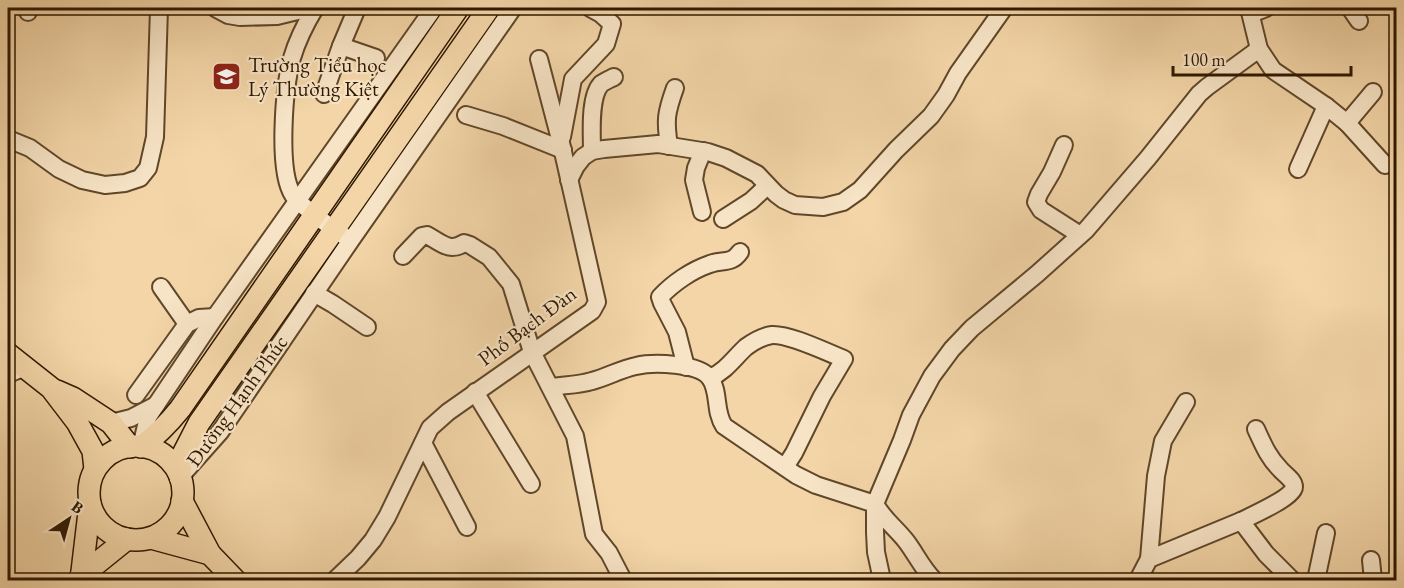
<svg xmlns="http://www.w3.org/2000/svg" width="1404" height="588" font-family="'EB Garamond',serif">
	<rect width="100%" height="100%" fill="#f3d5a7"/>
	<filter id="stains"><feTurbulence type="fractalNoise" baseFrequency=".00333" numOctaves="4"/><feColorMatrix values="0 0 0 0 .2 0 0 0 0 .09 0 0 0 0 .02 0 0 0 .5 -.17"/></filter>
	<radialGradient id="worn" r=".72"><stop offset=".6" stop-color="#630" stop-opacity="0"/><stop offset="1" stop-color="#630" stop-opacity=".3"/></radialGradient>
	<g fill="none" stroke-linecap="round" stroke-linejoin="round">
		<defs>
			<g id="minor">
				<polyline points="28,8 28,12"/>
				<polyline points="215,8 228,15 240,17 277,16 310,8"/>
				<path d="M315 8C306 23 297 41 292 58 284 87 277 171 293 195 302 208 331 227 344 236"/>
				<polyline points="1249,8 1259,49 1273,70 1326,106 1347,123 1385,165"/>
				<polyline points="1350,8 1359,21"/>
				<polyline points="1251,14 1266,8"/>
				<polyline points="341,46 376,58"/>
				<polyline points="324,94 341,46 357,8"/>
				<polyline points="466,115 503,126 563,150"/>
				<polyline points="1347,123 1373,92"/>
				<polyline points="562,137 573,79 606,44 612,24 601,14 590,8"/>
				<polyline points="8,139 30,148 59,169 82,180 105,185 125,183 140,178 148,168 155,137 159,8"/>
				<polyline points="1064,145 1052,172 1039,194 1036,202 1041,210 1080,235"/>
				<path d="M669 146C665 120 666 113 675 88"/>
				<path d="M592 151C592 134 589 97 601 84 605 81 610 79 614 77"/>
				<polyline points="1298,169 1326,106"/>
				<polyline points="569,180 576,166 583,157 592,151 604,149 658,144 708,152 726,158 757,174 776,194 784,200 795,205 823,207 843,202 860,190 896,150 931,116 946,95 958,73 1004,8"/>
				<polyline points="702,212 694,180 696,168 703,151"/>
				<polyline points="723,219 751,201 767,186"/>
				<path d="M403 256 422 236 427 235C440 242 450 253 464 243L470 245 489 257 511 284 532 352 575 436 594 534 609 553 623 580"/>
				<polyline points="161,287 187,324"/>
				<polyline points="314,293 333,304 367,327"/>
				<path d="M686 367 677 332 662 303 660 297C673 283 692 270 710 264 722 259 731 265 740 252"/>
				<polyline points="8,374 25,367"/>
				<path d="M710 378C726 371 734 358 746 347 753 342 763 336 772 335 790 334 826 352 844 359L822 396 794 453 785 467"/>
				<path d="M551 387C564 385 579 385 592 381 607 377 621 369 636 366 653 362 699 363 710 378 720 392 714 411 724 426L796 475 816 485 875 504C884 520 895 527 906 541 916 554 922 568 934 580"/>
				<polyline points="475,392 531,484"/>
				<polyline points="136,395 187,324 199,318 215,317"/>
				<polyline points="111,423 131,418 156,405"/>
				<polyline points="423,443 467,527"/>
				<polyline points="141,447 148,417 156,405 215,317 434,8"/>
				<polyline points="180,477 220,432 351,240 513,8"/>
				<path d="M1241 521C1251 516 1294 497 1294 487 1294 480 1284 474 1280 469 1268 457 1263 444 1256 429"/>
				<polyline points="1149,559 1156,476 1163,441 1186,402"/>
				<polyline points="1371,560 1373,580"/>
				<polyline points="335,580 358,558 373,540 387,517 430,428 448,412 592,311 597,302 561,143 539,59"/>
				<polyline points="882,580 876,552 875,532 875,504 902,440 911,415 932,376 952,349 972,328 1037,274 1086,230 1148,158 1199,94 1207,87 1259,49"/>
				<polyline points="1138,580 1149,559 1241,521 1266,554 1292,580"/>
				<polyline points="1316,580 1326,533"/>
			</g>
			<g id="major">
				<polyline points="8,354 51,388 77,422 93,451 95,469"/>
				<polyline points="57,391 73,398 111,423 130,447"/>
				<circle cx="136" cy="493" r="47"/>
				<path d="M141 447C156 436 168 424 180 409L458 8"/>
				<polyline points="180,477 181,458 199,423 489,8"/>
				<polyline points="182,501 210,554 235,580"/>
				<polyline points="151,538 210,554"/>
				<polyline points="81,576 127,539"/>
				<polyline points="81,580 90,504"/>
			</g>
		</defs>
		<!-- minor casing -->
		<use href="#minor" stroke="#60472a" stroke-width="20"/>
		<!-- major casing -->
		<use href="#major" stroke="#2f1800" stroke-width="24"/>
		<!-- minor -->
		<use href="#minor" stroke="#f7e4c6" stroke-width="16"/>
		<!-- major -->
		<use href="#major" stroke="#f3d5a7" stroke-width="21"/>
	</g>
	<!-- icons -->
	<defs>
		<symbol id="school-square" viewBox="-11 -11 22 22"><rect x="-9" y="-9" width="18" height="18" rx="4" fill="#8f2418" stroke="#f7e4c6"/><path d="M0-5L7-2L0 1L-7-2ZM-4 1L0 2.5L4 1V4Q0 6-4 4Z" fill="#fff"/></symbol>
	</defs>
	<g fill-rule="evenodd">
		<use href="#school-square" x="210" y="60" width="33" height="33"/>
	</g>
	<g text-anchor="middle" stroke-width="4.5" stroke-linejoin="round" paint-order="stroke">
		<!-- poi labels -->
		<g font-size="21" fill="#2f1800" stroke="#f7e4c6" text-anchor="start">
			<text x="248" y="72">Trường Tiểu học<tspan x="248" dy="24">Lý Thường Kiệt</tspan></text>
		</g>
		<!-- street labels -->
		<g font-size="21" fill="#2f1800" stroke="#f7e4c6">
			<text transform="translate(527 326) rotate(-37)" y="7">Phố Bạch Đàn</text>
			<text transform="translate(237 401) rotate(-54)" y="7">Đường Hạnh Phúc</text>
		</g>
	</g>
	<!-- margin -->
	<rect width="1404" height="588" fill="none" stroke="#f3d5a7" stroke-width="30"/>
	<rect x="9" y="9" width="1386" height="570" fill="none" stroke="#2f1800" stroke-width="3"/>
	<rect x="15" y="15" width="1374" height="558" fill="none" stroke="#2f1800" stroke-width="1.5"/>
	<!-- north arrow -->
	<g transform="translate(69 519) rotate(36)" stroke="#f7e4c6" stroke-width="4.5" paint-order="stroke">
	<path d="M0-4.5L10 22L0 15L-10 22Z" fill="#2f1800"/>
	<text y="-9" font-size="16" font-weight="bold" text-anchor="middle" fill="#2f1800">B</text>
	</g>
	<!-- scale -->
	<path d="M1173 66v9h178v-9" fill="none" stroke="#2f1800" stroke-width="3"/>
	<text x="1182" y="66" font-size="18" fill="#2f1800" stroke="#f7e4c6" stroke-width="4.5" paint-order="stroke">100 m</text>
	<rect width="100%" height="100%" filter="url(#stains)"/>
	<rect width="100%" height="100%" fill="url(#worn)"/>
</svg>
